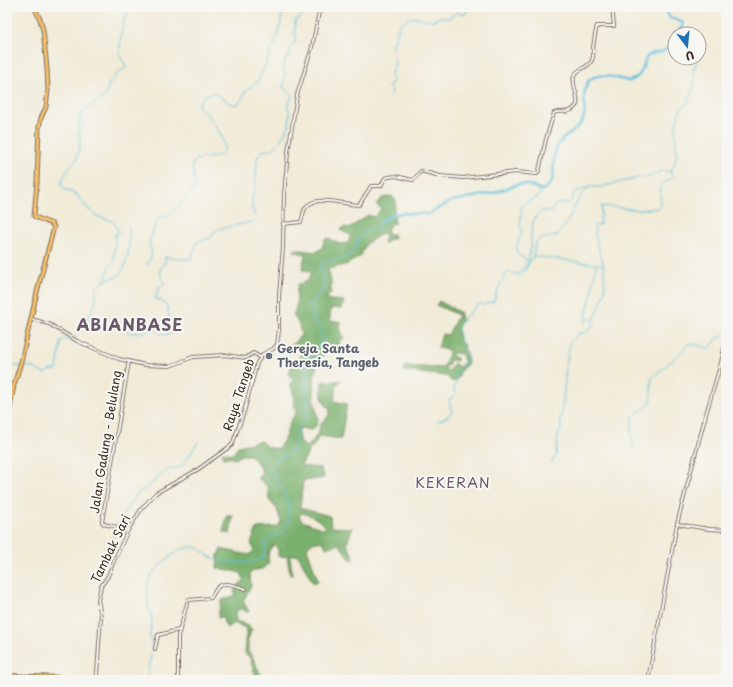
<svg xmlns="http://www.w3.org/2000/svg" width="733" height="687" font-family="'Playpen Sans',sans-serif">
	<rect width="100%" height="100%" fill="#f6f6f2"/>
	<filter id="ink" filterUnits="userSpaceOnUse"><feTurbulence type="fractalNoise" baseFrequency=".025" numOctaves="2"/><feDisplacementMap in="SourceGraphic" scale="8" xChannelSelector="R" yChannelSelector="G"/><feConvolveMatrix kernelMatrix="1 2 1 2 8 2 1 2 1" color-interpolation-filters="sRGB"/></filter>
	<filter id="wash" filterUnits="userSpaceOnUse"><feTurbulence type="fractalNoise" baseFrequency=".012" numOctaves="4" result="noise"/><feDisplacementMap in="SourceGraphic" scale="16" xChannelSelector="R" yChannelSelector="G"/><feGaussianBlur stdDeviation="0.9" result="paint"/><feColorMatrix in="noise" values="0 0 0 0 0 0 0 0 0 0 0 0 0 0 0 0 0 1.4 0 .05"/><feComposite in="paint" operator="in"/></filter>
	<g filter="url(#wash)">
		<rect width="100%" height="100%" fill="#f1ebd8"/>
		<!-- forest -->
		<g fill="#7ab06d" stroke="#5a6d46" fill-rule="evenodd">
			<path d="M392 196 396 200 394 213 395 223 391 224 387 229 389 234H393L394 237 393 239H389L385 244H383L385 236 382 233 366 244 361 255 355 260 352 261 348 264 328 269 331 280V293L328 295 327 298 330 300 344 301 341 309 331 308 330 321 341 322 340 329 344 338 339 341 340 350 331 347 319 359 316 368 314 378V399L318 420 317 425 311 430 300 428 298 434 300 442 306 447 313 441 319 431 320 425 329 415 330 410C320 399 321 396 322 382L342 380 337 384 334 401 347 404 341 439 319 436 314 446 311 447 301 466 320 468 324 478 303 481 300 508 330 516 331 527 352 528 347 544 353 555 354 560 350 559 339 544 326 548 323 541 311 543 307 548 318 581 313 583 298 555H290L292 575H290L287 556 281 557 278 556V549L274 545C268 550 267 555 269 563L262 569 256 570 250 573 251 586 243 601 249 611 247 613 245 610 238 609 236 613V621L248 625 252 629 248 639V652L251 654 260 673V680H257C255 672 251 666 250 657L245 654V639L247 632 246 628 233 623 227 628 224 623 223 617 218 618V614L222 600 236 595 234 592 236 587 244 580 241 573 228 570 217 568 218 556 221 549 249 555 254 550 251 543 257 528 277 527 281 522 277 509 269 500 268 487 258 478 262 472C260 465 255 461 251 455H241L235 459 229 457 223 458 222 455 223 452 233 454 238 446 261 441C266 447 270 449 278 448 285 440 286 434 289 425 291 419 295 416 296 410L293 407 294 396 290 383 293 380 289 375 293 360H298L302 351 291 346 301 335 299 325 293 314C300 304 294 294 298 284H302L304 281H308L311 273 310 271 302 270 305 254 294 252 295 249 316 252 322 248 325 239 329 238C337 243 340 246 349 242L350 235 340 230 344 227 350 228 368 215 375 217 381 209 376 204 382 198ZM301 513C312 515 318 519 326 527L324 529 302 521 299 516Z"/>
			<path d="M439 301 461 313 460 317 462 320C456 329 456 338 464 345 465 350 468 358 468 361 468 366 464 366 462 369 459 373 459 377 456 381H451L446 376 404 371 405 366 443 368 450 351 438 348 442 334 448 335 458 315 436 305ZM453 353 462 354 464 363 459 367 454 363 448 372 445 368 449 365 450 360 457 361V358L452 356Z"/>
			<polygon points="227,516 233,516 230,534 223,532"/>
		</g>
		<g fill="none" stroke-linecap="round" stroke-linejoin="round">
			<!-- stream -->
			<g stroke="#5fbfdd" stroke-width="1">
				<polyline points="683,26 687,34"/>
				<polyline points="699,39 699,52"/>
				<polyline points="391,95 392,90 388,87 393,81 391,77 392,73 391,72 395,64 392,49 399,25 410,18 418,17 426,20 434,20 441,17 449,18 458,12 464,14 472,7"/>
				<path d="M677 151C674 138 675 121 681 109 683 106 686 105 688 102 688 98 691 94 693 90 695 84 694 74 693 67H696V58"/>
				<polyline points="533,256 603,265"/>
				<path d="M528 260C528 256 531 251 531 247 531 233 529 222 541 211H552L557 203H569L572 200 573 193 589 187H600L642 177H650L661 171 670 172C673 167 677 159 677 153"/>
				<path d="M147 265 152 254 149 243 156 223 160 216 165 218C170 216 192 192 195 186L192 167 194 161C202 156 213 160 221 154 232 147 214 124 208 116 205 111 200 110 198 105 200 97 209 91 217 94 223 97 230 108 239 103 242 101 243 95 245 92 249 87 255 85 258 80 264 71 267 61 271 51 277 38 283 23 282 7"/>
				<polyline points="521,278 533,256 536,242 540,239 557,236 566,224 579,198 588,188"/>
				<path d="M105 280 110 265 114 261 115 235 118 233 117 228 114 223 112 221 97 216 87 208 76 194 64 189 61 183 68 169 77 159C76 154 80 150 80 145 80 138 78 130 79 123 80 108 96 104 106 95 106 88 112 78 118 73 121 71 123 71 126 68 126 62 120 59 120 54 119 39 123 21 129 7"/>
				<polyline points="587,318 594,320"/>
				<polyline points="584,325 592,292 596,265"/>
				<path d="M83 327 95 328 113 325 132 333 156 330 162 335 172 333 174 330 169 320 168 308 161 300 155 299 159 288 164 284C162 277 158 273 162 265L165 264V257L181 259H191L197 242 211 238 213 233 218 229 252 222 254 221 255 216 252 209V198L255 190 257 158 262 151 273 149 279 143 289 126 290 113 287 106C293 98 295 92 283 88L285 74 283 67 285 61 289 56 290 49 296 40 295 33V21L301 17 305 7"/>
				<path d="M7 368 18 366 32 367 45 374 50 370H57L61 342 64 339 68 341 70 340C82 329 91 316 96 300 97 296 95 291 96 288 98 285 99 285 101 284 108 278 109 279 117 276 129 271 130 237 129 227"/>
				<path d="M437 421 444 419 452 412 449 400 455 395 454 390 458 372 467 360C466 349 454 334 460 323 465 316 473 311 478 304L483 305 494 301C498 289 500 282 508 272L518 275 528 263 527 260 518 255 516 249 522 232 520 226 522 205 538 197 541 190"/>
				<path d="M634 447C632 439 628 419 636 414 641 410 647 408 651 402V383L652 378 677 356 688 344H694L709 349 718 338 726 334"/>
				<polyline points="551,464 556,455 558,436 561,428 560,418 562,412 566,365 570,343 578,334 586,332 592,327 605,291 604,267 597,243 594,226 600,225 602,206 640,210 658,208 660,205 661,184 671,179 672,175 670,172"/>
				<polyline points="100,568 117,528 117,522 121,519 124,512 138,493 154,482 159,475 170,469 177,468 184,464 198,442"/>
				<path d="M148 680C146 670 151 660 152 650 153 645 150 640 150 635 150 630 152 625 152 620 152 615 149 610 148 605 147 597 147 588 149 581 151 572 160 565 166 560 176 553 180 547 193 547 201 547 204 554 211 557 224 564 252 565 264 557L266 542 272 537 284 531 289 522V506L284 492 274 476 272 466C278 455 286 457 292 451 297 446 295 436 297 430 300 424 306 422 308 415L306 372 312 355 323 339 321 329 312 319V304L316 297 324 289V281L320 266C327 258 340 262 349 255 357 249 359 235 368 230 370 229 374 229 377 228L381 222"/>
			</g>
			<!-- river -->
			<path stroke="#5fbfdd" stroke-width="2.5" d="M381 222 389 216 400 213 428 214 452 201 494 193 519 184 528 185 542 190C560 182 550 164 556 149 561 135 577 133 583 120 586 112 585 104 584 96 584 92 585 90 586 87 591 67 616 79 629 81 644 76 641 68 647 56L654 53 662 52 670 46C670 37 677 32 683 26V23C672 16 668 23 667 7"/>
		</g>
	</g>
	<g filter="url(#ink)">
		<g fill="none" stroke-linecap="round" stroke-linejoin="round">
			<defs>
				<g id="minor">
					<path d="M283 224 301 222C303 217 303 211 306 207 316 194 345 205 359 205L371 186H381L385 178C397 174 401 178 413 180L421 171 440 176 463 178 516 172 537 174 539 171 546 139 554 113C561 109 568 116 576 106 581 100 571 85 574 76 576 69 589 68 592 60 594 57 593 51 593 48 594 41 595 33 597 26H614L612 7"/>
					<polyline points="31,319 49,324 77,341 119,359 145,365 170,366 193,357 225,355 246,358 253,353 260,357"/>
					<polyline points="677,524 709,529 726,530"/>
					<polyline points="128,530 104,524 102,522 129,361"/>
					<polyline points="155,649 158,635 179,630"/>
					<polyline points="73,679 90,680"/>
					<polyline points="96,680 97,673 101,616 98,600 101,586 108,576 113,563 128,530 142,508 156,493 197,470 232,445 244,412 257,363 263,354 273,349 277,345 279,330 279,296 283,247 284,195 288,152 297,95 312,47 320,7"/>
					<path d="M178 680V636L188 600 211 598C213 595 215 590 218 587 225 580 239 587 246 589"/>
					<polyline points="648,680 677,524 706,414 721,363 726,339"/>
				</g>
				<polyline id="major" points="7,424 14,385 21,362 37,292 54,227 52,224 35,217 34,216 37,183 39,127 41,118 46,107 48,90 47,68 43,30 40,19 34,7"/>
				<polyline id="highway" points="7,676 63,678 73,680"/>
			</defs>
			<!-- minor casing -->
			<use href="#minor" stroke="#7b6e5f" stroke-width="4"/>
			<!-- major casing -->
			<use href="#major" stroke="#7b6e5f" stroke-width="5"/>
			<!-- highway casing -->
			<use href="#highway" stroke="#7b6e5f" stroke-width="6"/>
			<!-- minor -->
			<use href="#minor" stroke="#fff" stroke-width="2"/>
			<!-- major -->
			<use href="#major" stroke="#f7c06b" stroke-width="3"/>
			<!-- highway -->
			<use href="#highway" stroke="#f7c06b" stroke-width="4"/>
		</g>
	</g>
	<!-- markers -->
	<circle fill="#6b7280" stroke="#f6f6f2" stroke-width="1.5" cx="269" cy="356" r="4"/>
	<g text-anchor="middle" stroke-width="4" stroke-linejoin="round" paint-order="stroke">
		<!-- worship labels -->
		<g font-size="12" font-weight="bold" fill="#5b616d" stroke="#f6f6f2" text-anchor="start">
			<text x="277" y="353">Gereja Santa<tspan x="277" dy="14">Theresia, Tangeb</tspan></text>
		</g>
		<!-- street labels -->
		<g font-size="12" fill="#3b2a1e" stroke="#f6f6f2">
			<text transform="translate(239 395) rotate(-72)" y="4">Raya Tangeb</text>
			<text transform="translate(106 442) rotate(-81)" y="4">Jalan Gadung - Belulang</text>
			<text transform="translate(111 549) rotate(-64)" y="4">Tambak Sari</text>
		</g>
		<!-- quarter labels -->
		<g font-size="14" letter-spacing="1" fill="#6b596b" stroke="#f6f6f2">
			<text x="453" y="488">KEKERAN</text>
		</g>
		<!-- district labels -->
		<g font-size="16" font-weight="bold" letter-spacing="1" fill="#6b596b" stroke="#f6f6f2">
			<text x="130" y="331">ABIANBASE</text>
		</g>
	</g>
	<!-- margin -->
	<rect width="733" height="687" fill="none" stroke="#f6f6f2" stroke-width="24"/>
	<!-- north arrow -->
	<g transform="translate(687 46) rotate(164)"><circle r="19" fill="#f6f6f2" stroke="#aba49d"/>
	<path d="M0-3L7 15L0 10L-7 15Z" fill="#1f6fb2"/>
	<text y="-6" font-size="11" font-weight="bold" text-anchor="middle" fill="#3b2a1e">U</text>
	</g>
</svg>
